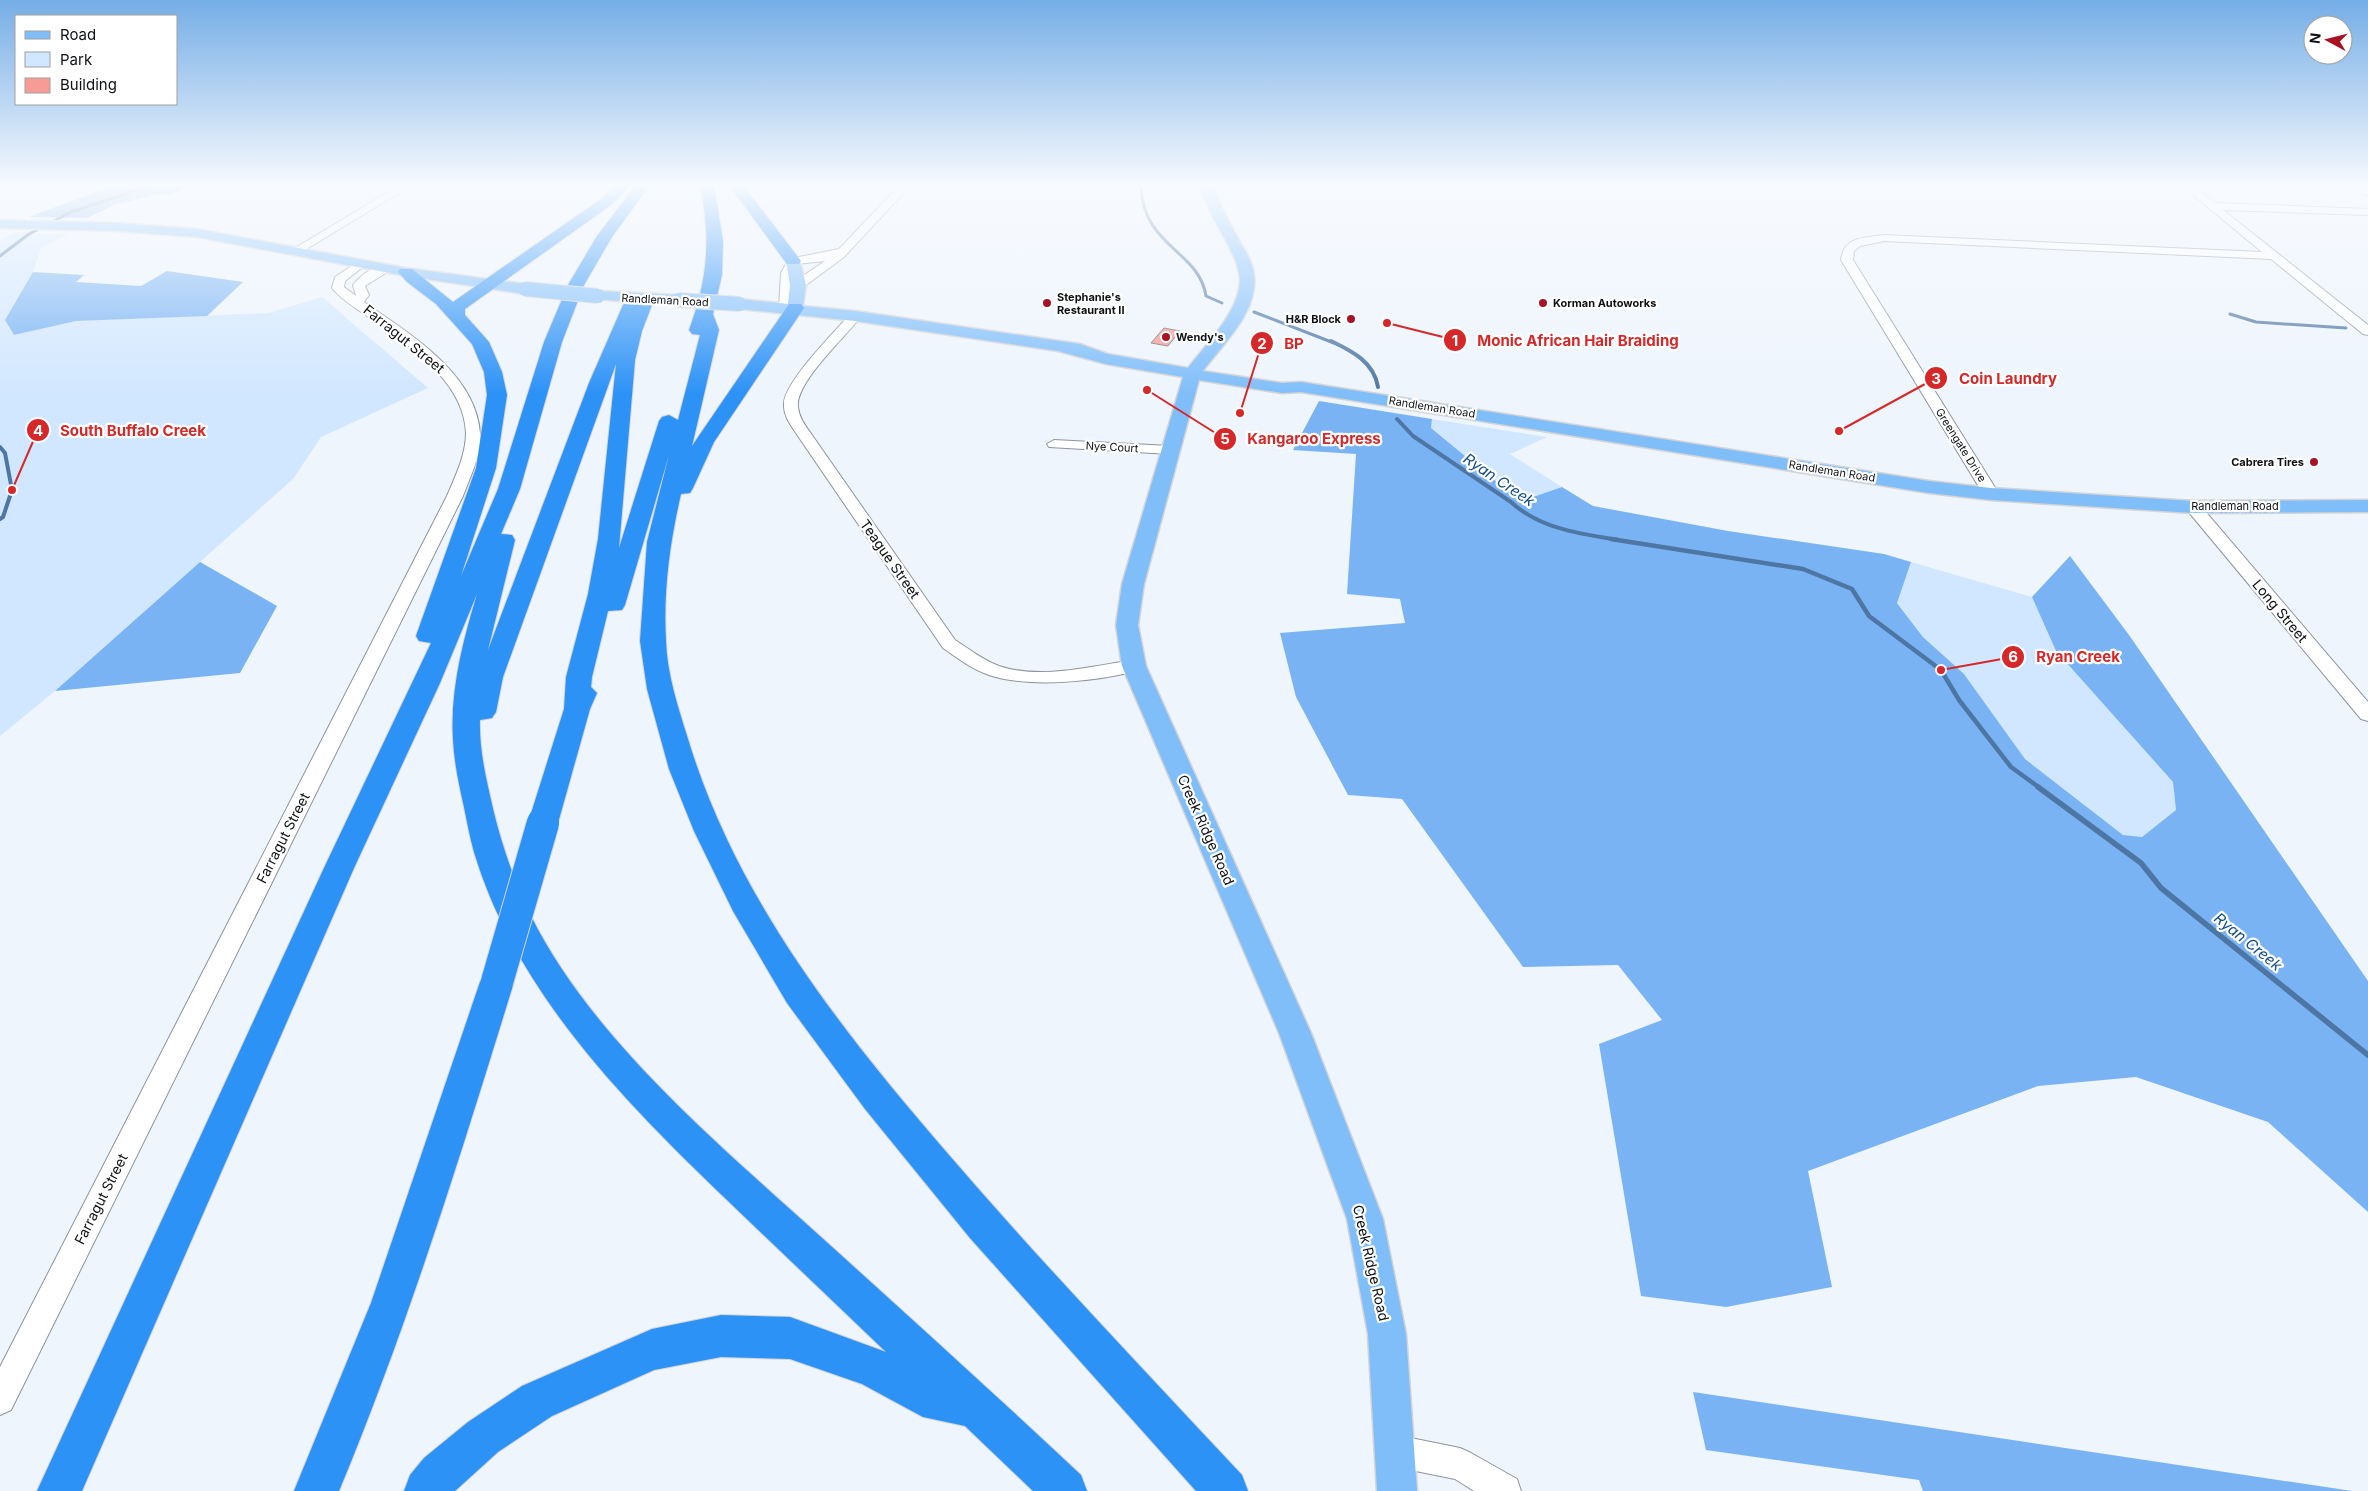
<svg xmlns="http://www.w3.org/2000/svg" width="2368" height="1491" font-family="Inter,sans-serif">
	<rect width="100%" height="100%" fill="#eef5fd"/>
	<!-- green -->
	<g fill="#d1e7ff">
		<polygon points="13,233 69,234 41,248 33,272 5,320 14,335 76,321 269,313 322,297 428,388 321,437 293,479 55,691 0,736 0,242"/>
		<polygon points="1432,419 1547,437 1510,454 1562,487 1527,499 1515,497 1431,428"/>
		<polygon points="1911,562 2032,597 2056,651 2173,782 2176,810 2142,837 2123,835 2025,759 1964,674 1923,637 1897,602"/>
	</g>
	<!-- forest -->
	<g fill="#79b3f3">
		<polygon points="115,185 193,185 169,195 160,194 116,204 87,218 29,217"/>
		<polygon points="167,271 243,282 207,316 76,321 14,335 5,320 33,272 84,275 76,282 141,286"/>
		<polygon points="1319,401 1432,419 1431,428 1515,497 1527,499 1562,487 1593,506 1728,531 1884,554 1911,562 1897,603 1923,637 1964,674 2025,759 2123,835 2142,837 2176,810 2173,782 2056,651 2032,597 2070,556 2129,635 2368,981 2368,1212 2268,1122 2136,1077 2038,1086 1808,1171 1832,1287 1726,1307 1641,1296 1599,1044 1662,1020 1618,965 1523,967 1402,799 1348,795 1296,697 1280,633 1405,623 1400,599 1347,594 1356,454 1293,450"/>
		<polygon points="200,562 277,606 240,673 55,691"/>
		<polygon points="1693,1392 2352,1491 1923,1491 1919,1480 1706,1450"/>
	</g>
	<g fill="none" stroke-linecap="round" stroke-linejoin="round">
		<!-- stream-far3 -->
		<g stroke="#4e76a4" stroke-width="3">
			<path d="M1141 185C1142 247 1199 250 1206 296L1222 303"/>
			<polyline points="0,256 29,234 71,212 153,185"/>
			<polyline points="1254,312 1334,343"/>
			<polyline points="2230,314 2256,322 2346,328"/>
		</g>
		<!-- stream-far2 -->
		<g stroke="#4e76a4" stroke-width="4">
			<path d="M1331 341C1352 351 1374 362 1378 387"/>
			<path d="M1397 419 1413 436 1511 502C1540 529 1581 534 1619 540"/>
			<polyline points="0,447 5,453 12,490 3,517 0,519"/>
		</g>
		<!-- stream-far1 -->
		<polyline stroke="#4e76a4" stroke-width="4.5" points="1611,539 1803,569 1852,589 1869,616 1941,670 1959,700 2011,767 2040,788"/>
		<!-- stream -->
		<polyline stroke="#4e76a4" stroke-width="5.5" points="2038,787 2141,863 2161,888 2368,1055"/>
	</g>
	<!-- building -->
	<polygon fill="#f79b95" stroke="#7c7271" points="1164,328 1180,331 1168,346 1151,343"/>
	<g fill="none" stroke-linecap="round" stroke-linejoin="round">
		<defs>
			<g id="minor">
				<polygon points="400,185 412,185 300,253 296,254 290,251"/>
				<path d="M900 185H911L844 257 802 288 798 289 792 286 791 308 789 311H781L779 308 781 273 789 259 839 249ZM825 261 794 282 792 284 793 273 797 264Z"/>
				<path d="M2181 185H2192L2215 203 2368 209V215L2223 210 2368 325V335L2363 334 2271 259 1884 241 1860 246 1854 251 1853 260 1999 494 1991 499 1985 497 1841 260C1844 236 1864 238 1884 235L2262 252Z"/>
				<polygon points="2339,185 2354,185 2368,190 2368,196"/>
				<path d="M362 259 368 263 345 281 344 287 356 296 353 285C360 276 377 262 389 265V271L365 286 369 295 364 302C408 333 476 373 480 433 482 454 470 477 463 496L11 1410 0 1415V1367L447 496C455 477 466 455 466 433 464 382 412 348 374 321 361 311 342 301 332 288L335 277Z"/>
				<path d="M855 312 861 316 859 319C844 338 795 383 798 407 799 419 808 429 814 438L955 640C969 649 983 660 999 666 1041 680 1092 666 1134 660L1141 662 1143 666 1141 670C1098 681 1031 689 989 675 972 669 957 658 943 648L800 439C793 428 783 417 784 404 784 382 835 332 851 313Z"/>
				<polygon points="1054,440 1170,446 1177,450 1170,454 1049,447 1047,444"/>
				<polygon points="2193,502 2199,504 2368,702 2368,721 2361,719 2187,510 2185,507"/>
				<polygon points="1396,1435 1460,1448 1471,1453 1517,1479 1521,1491 1474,1491 1455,1479 1396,1467 1385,1462 1380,1451 1385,1440"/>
			</g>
			<g id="major">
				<path d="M1201 185H1215C1219 207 1231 224 1241 244 1247 253 1253 264 1254 275 1259 311 1223 344 1203 371L1282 383 1301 382 1929 481 1991 488 2193 501 2368 500V512L2193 513 1991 500 1929 493 1301 392 1282 393 1199 380 1144 584 1138 625 1146 666 1311 1033 1383 1219 1406 1334 1417 1491H1377L1368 1334 1347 1219 1279 1033 1122 666 1116 625 1122 584 1183 377 1106 364 1058 351 855 321 740 309 732 304 740 299 788 304 790 285 786 261 793 257 800 261 806 285 803 306 855 311 1080 344 1108 354 1188 368C1206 344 1246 305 1239 273 1237 261 1231 251 1226 241 1216 222 1205 206 1201 185Z"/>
				<polygon points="0,220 118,223 197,229 406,268 525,284 533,289 525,294 406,276 197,237 118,231 0,228"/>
				<polygon points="598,291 678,295 686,300 678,305 593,299 590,296 593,293"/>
			</g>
			<g id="highway">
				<path d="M616 185H631L611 205 465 309V315L489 342 502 372 507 395 496 468 461 576 498 489 544 342 568 285 597 236 636 185H650L612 237 584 285 562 342 520 489 501 534 512 535 515 540 488 650 589 383 623 305 635 295H647L652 305 642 331 635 360 619 548 659 421 662 417 669 415 678 420 700 335 692 334 689 330C708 278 711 239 700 185H714L723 241 722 275 713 314 719 330 692 446 789 304H801L804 308 714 442 693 488 690 493 681 494C670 541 663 592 666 641 667 674 678 707 688 739 735 895 838 1026 942 1147 1039 1260 1141 1367 1242 1475L1248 1491H1196L970 1238 865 1109 787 1003 733 911 694 831 669 769 647 689 640 641 647 542 669 455 625 605 622 610 608 611 592 677 591 687 597 693 590 709 558 823 553 830 543 833 533 830 528 823 564 709 566 677 588 594 598 539 616 364 503 677 496 712 492 718 480 720C479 752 487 782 494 813 503 849 515 883 531 916 594 1043 728 1152 831 1246 915 1322 999 1398 1081 1475L1087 1491H1033L965 1426 923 1417 862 1384 790 1359 721 1357 654 1370 552 1416 498 1452 455 1491H404L410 1475 424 1458 468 1422 522 1386 652 1329 721 1315 790 1317 886 1352C833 1301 779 1250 726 1199 624 1101 516 992 474 852 470 838 467 822 464 807 459 785 454 762 453 739 450 690 463 641 477 594L440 683 354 868 82 1491H37L324 868 431 643 419 641 416 636 476 468 487 395 484 372 472 344 436 304 407 282 398 272 400 269H412L453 302 601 199Z"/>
				<polygon points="729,185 743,185 801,261 799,264 787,264"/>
				<path d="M497 969 509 973 514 982C461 1154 408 1325 339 1491H294L371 1303 480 982 485 973Z"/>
			</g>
		</defs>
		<!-- minor casing -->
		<use href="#minor" stroke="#8e949b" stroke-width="2"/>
		<!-- major casing -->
		<use href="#major" stroke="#d4d4d5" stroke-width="3"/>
		<!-- highway casing -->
		<use href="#highway" stroke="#d4d4d5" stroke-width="2"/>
		<!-- minor -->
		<use href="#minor" fill="#fff" fill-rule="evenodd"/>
		<!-- major -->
		<use href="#major" fill="#80befa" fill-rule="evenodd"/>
		<!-- highway -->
		<use href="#highway" fill="#2c92f6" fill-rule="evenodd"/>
		<defs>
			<g id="major-bridge">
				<polyline points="525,289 598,296"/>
				<polyline points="678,300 740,304"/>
			</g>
			<polyline id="highway-bridge" points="497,982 543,823"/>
		</defs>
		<!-- major-bridge casing -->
		<use href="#major-bridge" stroke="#d4d4d5" stroke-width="16" stroke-linecap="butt"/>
		<!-- highway-bridge casing -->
		<use href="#highway-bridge" stroke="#d4d4d5" stroke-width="34" stroke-linecap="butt"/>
		<!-- major-bridge -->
		<use href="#major-bridge" stroke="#80befa" stroke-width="14"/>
		<!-- highway-bridge -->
		<use href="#highway-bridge" stroke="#2c92f6" stroke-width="32"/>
	</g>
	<!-- sky -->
	<linearGradient id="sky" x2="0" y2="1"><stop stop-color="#75ade6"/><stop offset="0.47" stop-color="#f7fafe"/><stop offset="1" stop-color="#f7fafe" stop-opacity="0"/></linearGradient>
	<rect width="2368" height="394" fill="url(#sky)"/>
	<!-- markers -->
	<g fill="#a81223" stroke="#fff" stroke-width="2">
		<circle cx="1047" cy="303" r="5"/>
		<circle cx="1543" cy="303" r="5"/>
		<circle cx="1351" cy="319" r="5"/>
		<circle cx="1166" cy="337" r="5"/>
		<circle cx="2314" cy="462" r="5"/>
	</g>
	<g text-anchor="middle" stroke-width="4.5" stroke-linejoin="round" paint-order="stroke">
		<!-- far-poi labels -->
		<g font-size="11" font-weight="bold" fill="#0e1013" stroke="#fff" text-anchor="start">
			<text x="1057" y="301">Stephanie's<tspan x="1057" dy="13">Restaurant II</tspan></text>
			<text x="1553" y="307">Korman Autoworks</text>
			<text x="1341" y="323" text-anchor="end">H&amp;R Block</text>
			<text x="1176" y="341">Wendy's</text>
			<text x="2304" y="466" text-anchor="end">Cabrera Tires</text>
		</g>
		<!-- far-street labels -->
		<g font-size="11" fill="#0e1013" stroke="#fff">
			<text transform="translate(665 300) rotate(3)" y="4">Randleman Road</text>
			<text transform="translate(1432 407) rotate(9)" y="4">Randleman Road</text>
			<text transform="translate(1961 445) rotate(58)" y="4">Greengate Drive</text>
			<text transform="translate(1112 447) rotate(3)" y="4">Nye Court</text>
			<text transform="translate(1832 471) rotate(9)" y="4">Randleman Road</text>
			<text x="2235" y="510">Randleman Road</text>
		</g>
		<!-- street labels -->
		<g font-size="14" fill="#0e1013" stroke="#fff">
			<text transform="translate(404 339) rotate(39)" y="5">Farragut Street</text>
			<text transform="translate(890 559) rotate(55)" y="5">Teague Street</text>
			<text transform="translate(2280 611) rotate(50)" y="5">Long Street</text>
			<text transform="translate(1206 830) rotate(66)" y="5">Creek Ridge Road</text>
			<text transform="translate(283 838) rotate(-63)" y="5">Farragut Street</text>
			<text transform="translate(101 1199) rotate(-63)" y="5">Farragut Street</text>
			<text transform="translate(1371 1263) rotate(77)" y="5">Creek Ridge Road</text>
		</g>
		<!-- water labels -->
		<g font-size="15" font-style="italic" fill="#114d87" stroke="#fff">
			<text transform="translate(1499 480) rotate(34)" y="5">Ryan Creek</text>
			<text transform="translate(2248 942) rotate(39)" y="5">Ryan Creek</text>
		</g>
	</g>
	<!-- callouts -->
	<path fill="none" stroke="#d62828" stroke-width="2" d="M1387 323L1455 340M1240 413L1262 343M1839 431L1936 378M12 490L38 430M1147 390L1225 439M1941 670L2013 657"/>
	<g fill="#d62828" stroke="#fff" stroke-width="2">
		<circle cx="1387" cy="323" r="5"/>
		<circle cx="1240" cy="413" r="5"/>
		<circle cx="1839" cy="431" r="5"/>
		<circle cx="12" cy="490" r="5"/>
		<circle cx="1147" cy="390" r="5"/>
		<circle cx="1941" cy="670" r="5"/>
		<circle cx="1455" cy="340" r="12"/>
		<circle cx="1262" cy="343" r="12"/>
		<circle cx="1936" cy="378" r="12"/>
		<circle cx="38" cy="430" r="12"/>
		<circle cx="1225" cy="439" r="12"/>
		<circle cx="2013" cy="657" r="12"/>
	</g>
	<g font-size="15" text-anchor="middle" font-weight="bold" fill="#fff">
		<text x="1455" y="346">1</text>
		<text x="1262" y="349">2</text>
		<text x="1936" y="384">3</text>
		<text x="38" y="436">4</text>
		<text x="1225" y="444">5</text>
		<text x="2013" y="662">6</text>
	</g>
	<g font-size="15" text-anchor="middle" font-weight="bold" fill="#d62828" stroke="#fff" stroke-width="4.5" stroke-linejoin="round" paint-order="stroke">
		<text x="1578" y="346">Monic African Hair Braiding</text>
		<text x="1294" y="349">BP</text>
		<text x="2008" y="384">Coin Laundry</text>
		<text x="133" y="436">South Buffalo Creek</text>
		<text x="1314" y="444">Kangaroo Express</text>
		<text x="2078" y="662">Ryan Creek</text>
	</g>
	<!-- legend -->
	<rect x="15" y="15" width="162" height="90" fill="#ffffff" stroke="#9f9fa1"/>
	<rect x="25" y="31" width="25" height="8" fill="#80befa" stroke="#9f9fa1"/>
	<text x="60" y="40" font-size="15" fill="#0e1013">Road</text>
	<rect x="25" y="52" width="25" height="15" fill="#d1e7ff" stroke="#9f9fa1"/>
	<text x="60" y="65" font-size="15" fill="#0e1013">Park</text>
	<rect x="25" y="78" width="25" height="15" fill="#f79b95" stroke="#9f9fa1"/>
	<text x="60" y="90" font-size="15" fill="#0e1013">Building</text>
	<!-- north arrow -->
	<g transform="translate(2328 40) rotate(277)"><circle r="24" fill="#ffffff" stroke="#9f9fa1"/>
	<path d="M0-4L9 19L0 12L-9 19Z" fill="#a81223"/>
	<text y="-8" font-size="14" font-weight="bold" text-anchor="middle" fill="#0e1013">N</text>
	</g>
</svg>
